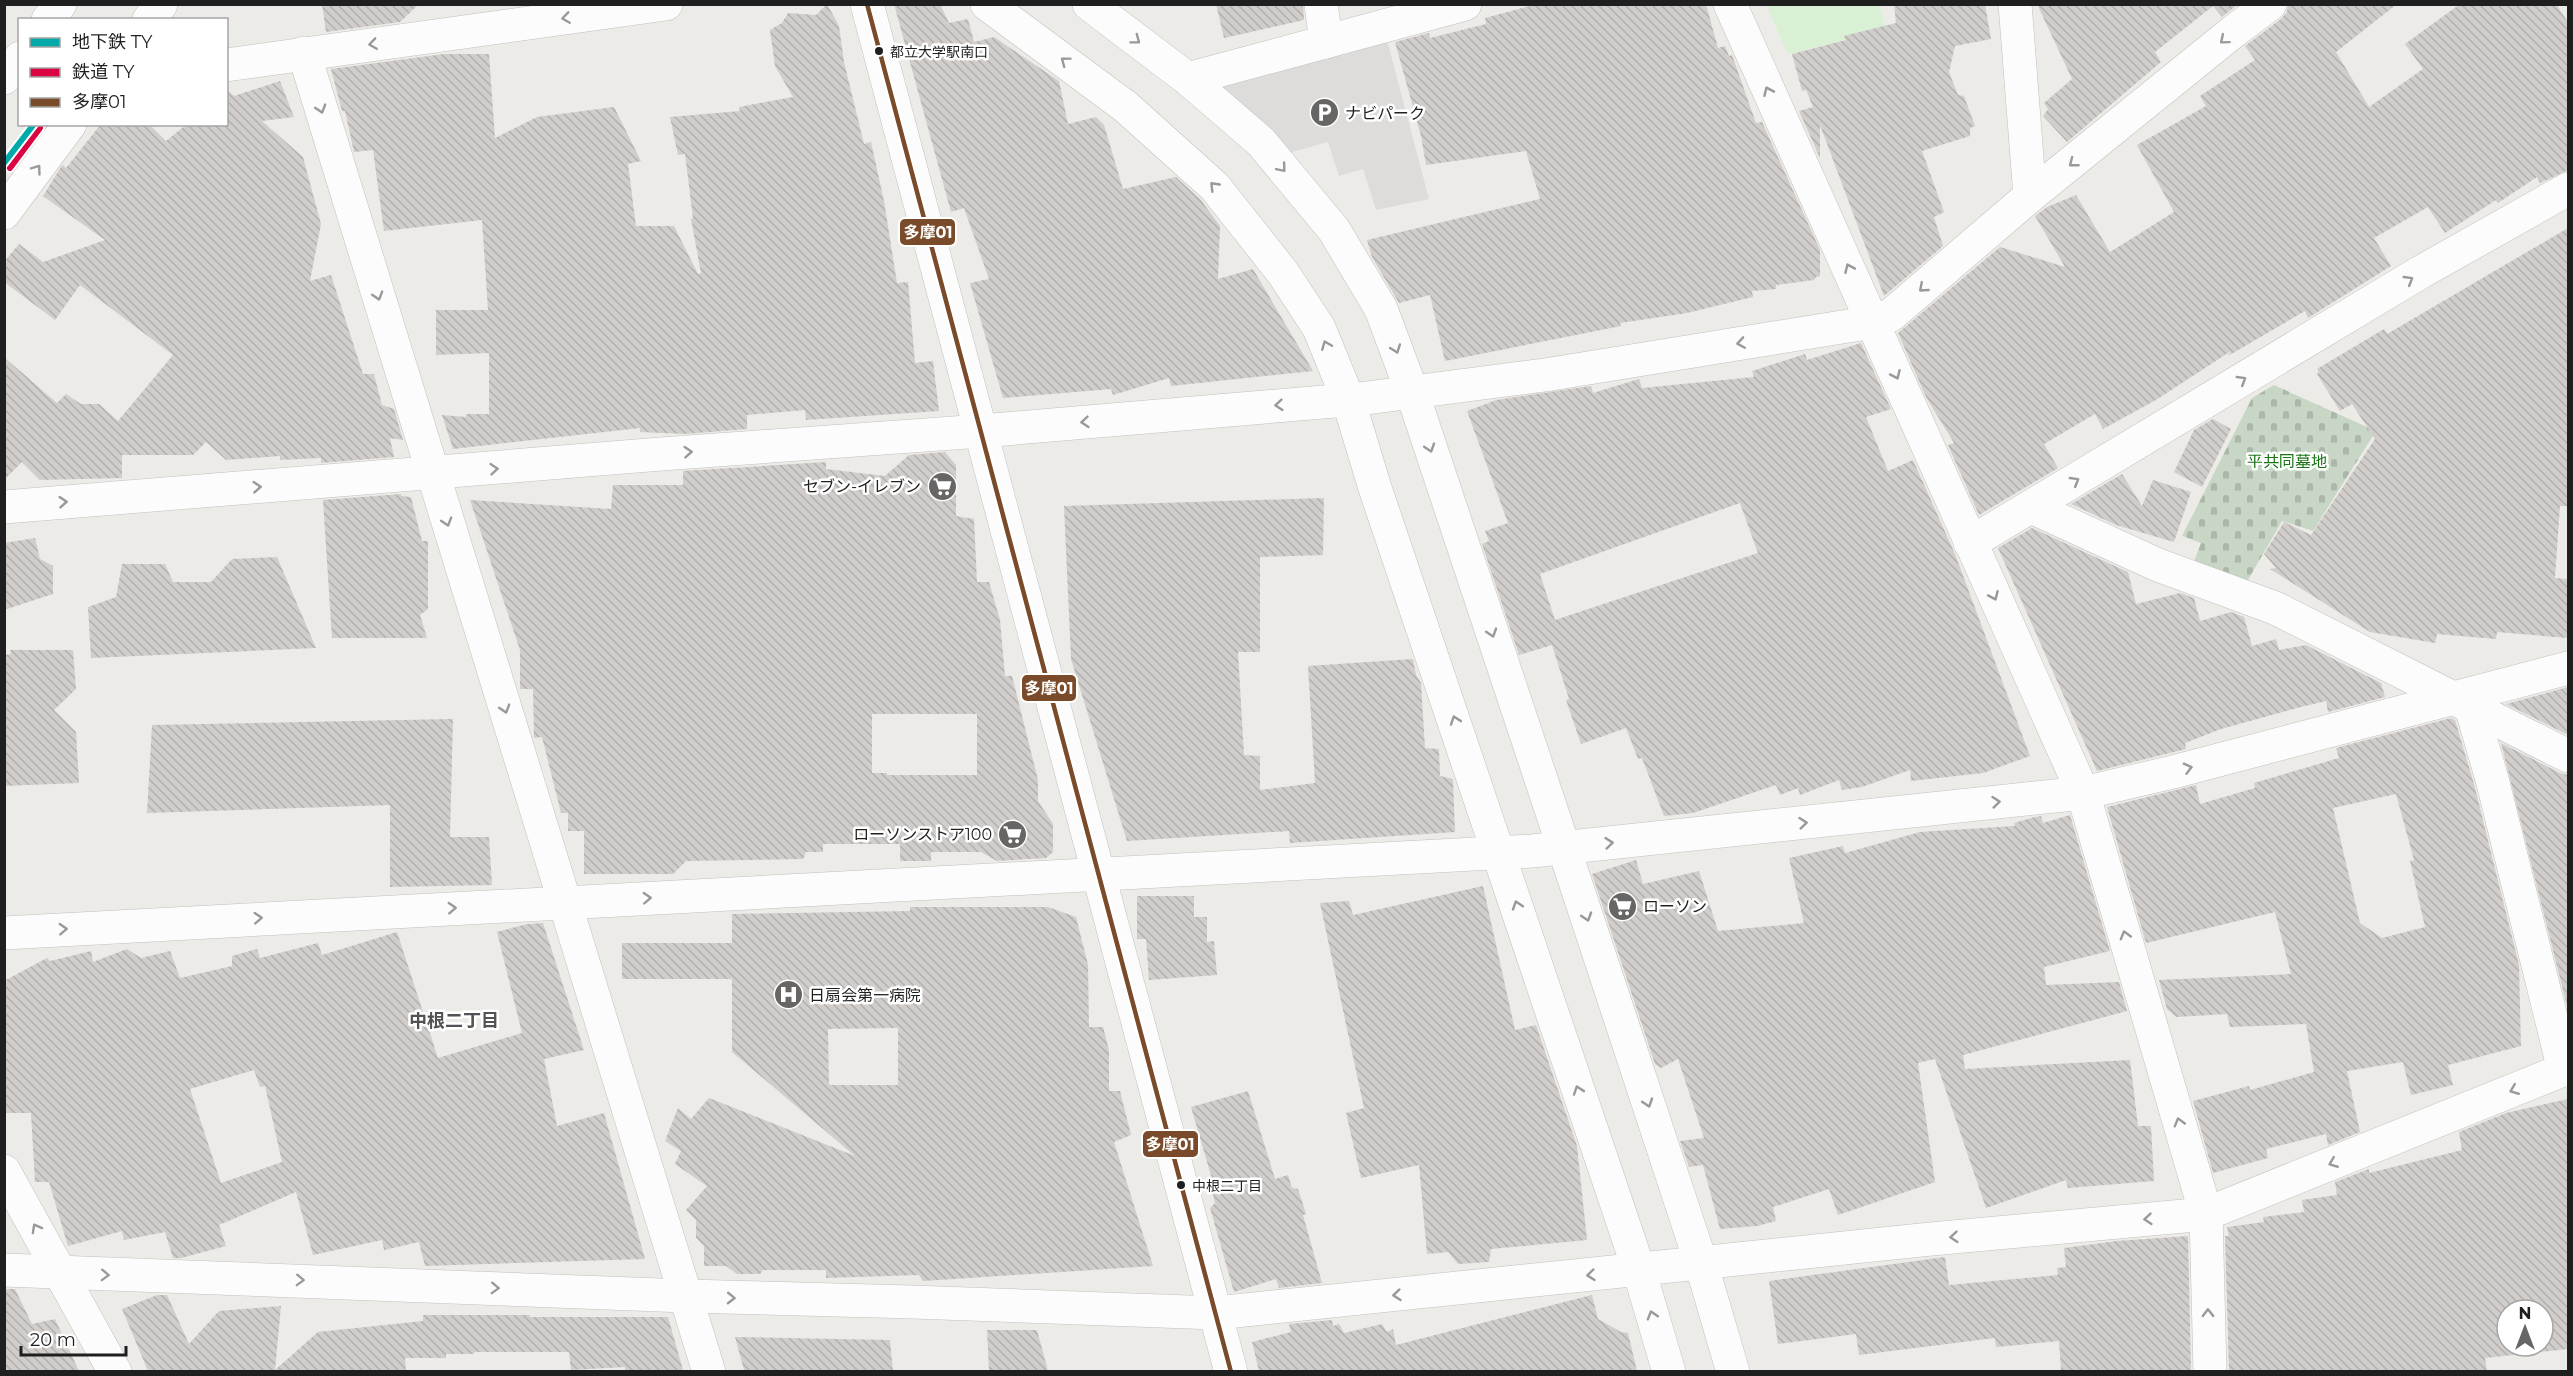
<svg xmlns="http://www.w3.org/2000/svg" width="2573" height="1376" font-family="Montserrat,'Noto Sans JP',sans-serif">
	<defs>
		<pattern id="cemetery-stones" width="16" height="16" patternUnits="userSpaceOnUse" patternTransform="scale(1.5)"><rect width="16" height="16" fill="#c8d7c5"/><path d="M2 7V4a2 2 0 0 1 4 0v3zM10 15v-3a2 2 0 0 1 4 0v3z" fill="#abb8a9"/></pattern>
		<pattern id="building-back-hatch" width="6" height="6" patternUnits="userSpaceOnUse" patternTransform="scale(1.5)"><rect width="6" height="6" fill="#d0cdcb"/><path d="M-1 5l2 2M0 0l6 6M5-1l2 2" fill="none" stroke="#b2b0ae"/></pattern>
	</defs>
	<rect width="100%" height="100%" fill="#edebe8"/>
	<!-- cemetery -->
	<polygon fill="url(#cemetery-stones)" points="2274,385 2376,431 2313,531 2282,521 2245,585 2193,564 2201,543 2182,536 2252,398"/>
	<!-- park -->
	<polygon fill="#d9f0d5" points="1766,5 1879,5 1886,30 1788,54"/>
	<!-- parking -->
	<polygon fill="#dddcdb" points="1387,40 1429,199 1376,210 1363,169 1339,176 1328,142 1285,154 1212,83"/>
	<!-- building -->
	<g fill="url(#building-back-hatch)" fill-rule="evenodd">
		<polygon points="322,4 419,4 400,22 326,32"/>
		<polygon points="827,4 839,26 844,62 864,144 871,142 884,201 897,283 908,282 915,363 933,361 939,411 806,420 805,410 747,415 747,429 685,434 640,432 640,428 453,449 442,415 466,417 466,414 489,414 489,353 436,355 436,310 488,310 482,220 384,231 373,150 354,152 345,111 342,111 331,69 444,54 489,54 495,138 537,117 614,107 641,161 628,164 636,226 674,226 698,274 701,273 691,219 693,218 685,154 678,155 670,117 740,111 739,107 793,97 775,66 770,30 782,23 788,13 816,15"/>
		<polygon points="894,4 940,4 949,23 968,19 974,42 994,37 1059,81 1068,124 1096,117 1104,125 1123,189 1176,177 1201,200 1220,226 1218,279 1253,269 1313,371 1171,386 1169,378 1113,395 1111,389 1003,398 970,283 989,279 964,208 951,212"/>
		<polygon points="1216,4 1303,4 1304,20 1224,38"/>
		<polygon points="1537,4 1706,4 1718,48 1725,46 1729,56 1732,55 1756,123 1762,122 1820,250 1820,276 1816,277 1814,280 1776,285 1776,289 1752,291 1753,297 1687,313 1620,323 1621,326 1445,361 1430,295 1399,303 1372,257 1367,240 1540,199 1526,151 1426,165 1421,136 1395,42 1429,33 1430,38 1486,24 1485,18"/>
		<polygon points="1894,4 1985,4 1991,39 1955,46 1949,72 1958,95 1964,96 1975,126 1970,128 1970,136 1922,151 1944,212 1934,217 1943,246 1884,296 1820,125 1820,158 1799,111 1813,107 1806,90 1802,91 1792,54 1846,40 1844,36 1896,23"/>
		<polygon points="2037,4 2238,4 2222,17 2213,6 2155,52 2161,62 2067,142 2043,116 2048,109 2044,103 2072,79"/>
		<polygon points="2288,4 2397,4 2336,52 2369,107 2423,69 2405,44 2460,4 2556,4 2568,22 2568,170 2540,183 2537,177 2498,203 2496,200 2445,233 2428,207 2374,238 2391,266 2308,318 2305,311 2228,356 2231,351 2156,400 2103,429 2095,414 2044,444 2058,468 1979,515 1948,445 1954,443 1926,397 1898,333 2000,247 2065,267 2035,216 2047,207 2076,195 2110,252 2174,212 2137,145 2206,106 2200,96 2255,60 2245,46 2281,19 2287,12"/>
		<polygon points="280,81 294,117 262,121 303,157 321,224 310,281 331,275 363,374 374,374 382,405 394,409 403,440 390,438 394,457 321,463 321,458 280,460 280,456 226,460 206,442 193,455 122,455 122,478 40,480 22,462 4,480 4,357 57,403 66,394 81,404 99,404 118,421 173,355 80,285 55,320 4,282 4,262 19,244 43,262 105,240 43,196 61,167 63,165 66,168 101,124 149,124 166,141 187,124 226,124 226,89 234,96"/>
		<polygon points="2568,228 2568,506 2560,506 2555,578 2568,579 2568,638 2497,632 2496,639 2437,634 2435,643 2370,632 2270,569 2276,568 2264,554 2284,522 2311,535 2375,439 2352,404 2340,411 2317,374 2319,372 2317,369 2384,329 2387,334"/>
		<path d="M1861 343 1891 409 1866 417 1888 471 1913 460 1955 554 2030 756 1983 773 1911 781 1910 770 1862 787 1842 790 1839 780 1800 795 1798 788 1780 795 1776 785 1693 813 1664 816 1642 758 1638 759 1626 728 1581 744 1566 700 1569 699 1552 645 1519 655 1482 544 1489 541 1485 531 1508 523 1467 411 1496 400 1591 386 1593 393 1639 379 1642 388 1754 377 1752 371 1805 354 1807 360ZM1740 503 1758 553 1555 620 1540 574Z"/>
		<polygon points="2213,419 2231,429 2202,487 2174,472 2194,430"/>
		<path d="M945 452 956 465V516L974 519 977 582H989L1000 620 1005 676H1012L1038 780V801L1053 824V852L1046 858 997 861 981 852H931V861H900V844H823V852H806L803 859 686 861 673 874H584V831H568V813H561L542 737 534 738 533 689H520V650L470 500 611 509 613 485H683V471L826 462V469L885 476 909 455ZM872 714H977V775H887V773H872Z"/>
		<polygon points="2122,474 2142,506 2153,480 2191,492 2174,542 2116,525 2071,504"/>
		<polygon points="401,494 401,496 411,497 422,541 428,541 428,609 420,615 427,638 332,638 323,500"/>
		<polygon points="1324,498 1323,555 1260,557 1260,652 1238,652 1244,755 1260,756 1260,790 1315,783 1308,666 1413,659 1416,675 1421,683 1425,748 1439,749 1440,776 1453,779 1455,832 1290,843 1289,831 1127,841 1071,659 1064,506"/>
		<polygon points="2032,528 2128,572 2136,604 2180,593 2194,598 2200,621 2231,612 2244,617 2252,646 2276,639 2279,650 2306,645 2381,683 2385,697 2328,712 2326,701 2297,708 2221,729 2185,743 2186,749 2097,771 1998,548"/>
		<polygon points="35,538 40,559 53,566 53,594 4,610 4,543"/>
		<polygon points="277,557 316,648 91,658 88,607 116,597 122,564 165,564 173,582 211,582 232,559"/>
		<polygon points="10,650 73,650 76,689 54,710 76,732 79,783 4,786 4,655 11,654"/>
		<polygon points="2568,687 2568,735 2506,704"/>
		<path d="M2451 718 2455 720 2474 784 2519 965 2521 1046 2448 1065 2453 1085 2411 1095 2403 1062 2347 1071 2360 1132 2328 1145 2326 1134 2266 1149 2268 1158 2213 1173 2193 1101 2249 1086 2250 1090 2314 1072 2306 1024 2230 1027 2227 1014 2176 1017 2167 1009 2159 980 2291 974 2275 912 2146 943 2107 807 2196 785 2200 804 2255 788 2254 783 2339 758 2336 748ZM2396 794 2414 860 2410 861 2425 927 2382 938 2360 923 2333 808Z"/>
		<polygon points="453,719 450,837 489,837 492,885 390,887 390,805 147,813 152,725"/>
		<polygon points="2501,743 2560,773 2568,775 2568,1010"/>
		<polygon points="2070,815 2110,951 2044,967 2046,985 2119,982 2127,1011 1963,1055 1965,1069 2130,1060 2138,1126 2151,1126 2154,1181 2068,1188 2066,1180 1986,1208 1935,1059 1918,1063 1935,1182 1838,1215 1829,1189 1773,1207 1776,1221 1757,1226 1720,1229 1703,1165 1689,1167 1680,1141 1704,1138 1678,1059 1661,1068 1655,1064 1592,874 1636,860 1643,884 1699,871 1718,931 1804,923 1789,858 1843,846 1845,853 1920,832 2015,826 2014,823 2035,817 2041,816 2043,823"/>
		<polygon points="1483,886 1515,1030 1536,1025 1577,1146 1587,1240 1491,1249 1489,1262 1458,1264 1448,1252 1427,1254 1419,1165 1361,1178 1346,1113 1364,1108 1320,903 1349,901 1353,915"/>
		<polygon points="1137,896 1194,896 1194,917 1207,917 1207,942 1214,941 1217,975 1149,980 1146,939 1137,939"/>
		<path d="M910 907H1048L1076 917 1088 965 1089 1027H1103L1109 1050V1091H1120L1131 1135 1114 1142 1153 1266 923 1281 919 1275 826 1278V1270H763L760 1274H737L726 1266H704V1246L696 1238V1220L686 1210 707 1186 675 1164 681 1151 665 1141 678 1108 691 1119 709 1098 855 1156 732 1052V979H622V943H732V914L910 911ZM898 1028V1085H829L828 1029Z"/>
		<path d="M543 923 584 1050 544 1059 557 1126 604 1113 645 1259 425 1266 419 1242 384 1250 382 1240 313 1255 296 1192 219 1225 226 1246 181 1258H173L165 1232 124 1240 122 1231 68 1246 49 1182H35L31 1113H4V981L47 958 50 961 91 951 93 962 127 949 141 958 170 951 180 978 232 966V956L257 949 260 958 318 943 322 955 397 932 438 1058 522 1033 497 932 527 924ZM254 1070 260 1087 265 1086 282 1162 221 1183 190 1089Z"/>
		<polygon points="1248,1091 1275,1179 1288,1175 1292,1188 1298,1189 1306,1214 1303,1215 1322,1283 1279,1288 1276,1279 1234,1292 1210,1208 1215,1203 1212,1190 1215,1189 1191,1107"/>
		<path d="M2568 1099V1349L2485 1358 2487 1371H2229L2225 1236H2229L2227 1227 2264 1222 2263 1217 2304 1212 2302 1200 2337 1195 2335 1182 2369 1169V1173L2462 1150 2459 1132 2506 1113ZM2507 1310H2543V1346H2507Z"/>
		<polygon points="2188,1236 2191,1371 2061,1371 2059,1341 1996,1347 1995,1338 1859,1355 1856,1334 1778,1344 1769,1281 1945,1257 1949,1285 2058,1275 2057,1268 2066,1267 2064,1248 2117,1241"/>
		<polygon points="4,1289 15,1289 32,1324 55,1319 79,1371 4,1371"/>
		<polygon points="157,1295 167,1295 189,1344 219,1311 281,1306 275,1370 318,1332 423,1321 423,1315 530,1315 530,1317 668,1317 683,1370 625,1370 625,1367 571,1370 569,1352 474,1352 474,1354 446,1354 446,1358 405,1358 406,1371 148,1371 122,1309"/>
		<polygon points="1592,1295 1598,1319 1621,1332 1628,1333 1637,1371 1259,1371 1252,1342 1291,1332 1289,1324 1332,1320 1333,1326 1339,1324 1344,1333 1382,1324 1387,1332 1393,1329 1396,1345"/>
		<polygon points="987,1330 1037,1330 1048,1371 989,1371"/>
		<polygon points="735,1337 890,1340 893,1371 744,1370"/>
	</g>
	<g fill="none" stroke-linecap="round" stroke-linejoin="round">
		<defs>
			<g id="minor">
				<polyline points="987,4 1126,107 1215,187 1283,273 1319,328 1348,399 1375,488 1639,1270 1669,1372"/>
				<polyline points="1089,4 1188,79 1261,142 1334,230 1381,309 1412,392 1564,848 1701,1263 1733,1372"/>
				<polyline points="1321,4 1326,42"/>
				<polyline points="1730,4 2083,793 2206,1214 2210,1372"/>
				<polyline points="2015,4 2030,196"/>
				<polyline points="48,20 60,4"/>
				<polyline points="149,20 161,4"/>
				<polyline points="304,53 709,1372"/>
				<polyline points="226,65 666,4"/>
				<polyline points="4,78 20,58"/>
				<polyline points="1188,79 1465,4"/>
				<polyline points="4,213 70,124"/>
				<polyline points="4,507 661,454 981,431 1359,399 1545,375 1873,322 1891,315 2030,196 2234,31 2270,4"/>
				<polyline points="2031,507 2158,565 2275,608 2568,756"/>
				<polyline points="1970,543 2421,272 2568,189"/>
				<polyline points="2471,707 2492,779 2564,1070"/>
				<polyline points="4,933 1532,851 2083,793 2173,772 2568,668"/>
				<polyline points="4,1171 115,1372"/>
				<polyline points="4,1270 686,1296 912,1302 1216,1313 1931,1239 2206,1214 2568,1068"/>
			</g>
			<polyline id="tertiary" points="867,4 1231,1372"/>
		</defs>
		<!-- minor casing -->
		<use href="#minor" stroke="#c0c0be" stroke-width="34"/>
		<!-- tertiary casing -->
		<use href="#tertiary" stroke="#c0c0be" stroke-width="34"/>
		<!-- minor -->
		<use href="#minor" stroke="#fcfcfc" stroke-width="33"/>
		<!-- tertiary -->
		<use href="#tertiary" stroke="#fcfcfc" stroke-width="33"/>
		<defs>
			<polyline id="bus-1" points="867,4 1231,1372"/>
		</defs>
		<!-- bus-1 casing -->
		<use href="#bus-1" stroke="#fff" stroke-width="9"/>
		<!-- bus-1 -->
		<use href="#bus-1" stroke="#7a4b2a" stroke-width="4.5"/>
		<defs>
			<polyline id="rail-1" points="10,168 40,128"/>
		</defs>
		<!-- rail-1 casing -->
		<use href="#rail-1" stroke="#fff" stroke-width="10"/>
		<!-- rail-1 -->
		<use href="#rail-1" stroke="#da0442" stroke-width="6"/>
		<defs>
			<polyline id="metro-1" points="4,163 34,124"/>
		</defs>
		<!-- metro-1 casing -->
		<use href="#metro-1" stroke="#fff" stroke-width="10"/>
		<!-- metro-1 -->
		<use href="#metro-1" stroke="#01aaaa" stroke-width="6"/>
	</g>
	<!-- one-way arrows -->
	<defs><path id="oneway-chevron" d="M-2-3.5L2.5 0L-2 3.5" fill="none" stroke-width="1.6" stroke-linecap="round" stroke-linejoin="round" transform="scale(1.5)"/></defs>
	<g stroke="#999">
		<use href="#oneway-chevron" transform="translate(566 18) rotate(172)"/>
		<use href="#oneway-chevron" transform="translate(1136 40) rotate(37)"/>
		<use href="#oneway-chevron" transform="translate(2224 40) rotate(140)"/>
		<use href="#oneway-chevron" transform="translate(373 44) rotate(172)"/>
		<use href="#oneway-chevron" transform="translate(1065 61) rotate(-143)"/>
		<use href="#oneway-chevron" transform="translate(1768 91) rotate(-114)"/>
		<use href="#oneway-chevron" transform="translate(321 109) rotate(73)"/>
		<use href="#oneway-chevron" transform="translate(2073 163) rotate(142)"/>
		<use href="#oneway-chevron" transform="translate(1282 168) rotate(50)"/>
		<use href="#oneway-chevron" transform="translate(37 169) rotate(-54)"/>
		<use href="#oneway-chevron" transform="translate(1214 186) rotate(-134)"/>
		<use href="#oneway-chevron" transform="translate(1849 268) rotate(-114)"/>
		<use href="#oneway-chevron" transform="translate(2409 280) rotate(-31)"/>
		<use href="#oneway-chevron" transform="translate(1923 288) rotate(139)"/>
		<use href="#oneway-chevron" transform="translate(378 296) rotate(73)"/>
		<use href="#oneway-chevron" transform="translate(1741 343) rotate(171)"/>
		<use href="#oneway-chevron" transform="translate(1326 345) rotate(-112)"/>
		<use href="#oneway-chevron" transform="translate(1396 349) rotate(70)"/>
		<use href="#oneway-chevron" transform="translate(1896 375) rotate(66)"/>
		<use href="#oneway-chevron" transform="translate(2242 380) rotate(-31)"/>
		<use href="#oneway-chevron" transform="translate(1279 405) rotate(175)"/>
		<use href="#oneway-chevron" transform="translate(1085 422) rotate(175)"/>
		<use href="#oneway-chevron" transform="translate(1430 448) rotate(72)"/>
		<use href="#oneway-chevron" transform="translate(688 452) rotate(-4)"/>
		<use href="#oneway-chevron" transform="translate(494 469) rotate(-5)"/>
		<use href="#oneway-chevron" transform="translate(2075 481) rotate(-31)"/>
		<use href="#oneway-chevron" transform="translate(257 487) rotate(-4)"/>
		<use href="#oneway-chevron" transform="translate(63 502) rotate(-4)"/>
		<use href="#oneway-chevron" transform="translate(447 522) rotate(73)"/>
		<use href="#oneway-chevron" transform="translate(1994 596) rotate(66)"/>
		<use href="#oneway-chevron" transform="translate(1492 633) rotate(72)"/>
		<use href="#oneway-chevron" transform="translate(505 709) rotate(73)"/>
		<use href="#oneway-chevron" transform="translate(1455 720) rotate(-109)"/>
		<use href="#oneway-chevron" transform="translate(2188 768) rotate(-15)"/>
		<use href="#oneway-chevron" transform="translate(1996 802) rotate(-6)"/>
		<use href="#oneway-chevron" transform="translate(1803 823) rotate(-6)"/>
		<use href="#oneway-chevron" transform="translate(1609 843) rotate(-6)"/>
		<use href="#oneway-chevron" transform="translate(647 898) rotate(-3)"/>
		<use href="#oneway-chevron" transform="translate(1517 905) rotate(-108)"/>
		<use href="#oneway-chevron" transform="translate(452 908) rotate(-3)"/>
		<use href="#oneway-chevron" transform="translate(1587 917) rotate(72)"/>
		<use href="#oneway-chevron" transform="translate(258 918) rotate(-3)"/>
		<use href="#oneway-chevron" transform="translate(63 929) rotate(-3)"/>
		<use href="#oneway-chevron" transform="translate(2125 935) rotate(-106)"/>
		<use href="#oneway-chevron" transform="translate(1578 1090) rotate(-109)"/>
		<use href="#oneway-chevron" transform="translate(2514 1090) rotate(158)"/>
		<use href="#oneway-chevron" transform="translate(1648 1103) rotate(72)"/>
		<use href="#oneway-chevron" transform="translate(2179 1122) rotate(-106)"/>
		<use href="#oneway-chevron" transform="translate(2333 1163) rotate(158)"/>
		<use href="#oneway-chevron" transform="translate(2148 1219) rotate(175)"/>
		<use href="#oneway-chevron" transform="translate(36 1228) rotate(-119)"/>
		<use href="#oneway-chevron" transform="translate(1954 1237) rotate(175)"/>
		<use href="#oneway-chevron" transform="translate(105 1275) rotate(2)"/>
		<use href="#oneway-chevron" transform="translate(1591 1275) rotate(174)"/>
		<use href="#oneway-chevron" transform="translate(300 1280) rotate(2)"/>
		<use href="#oneway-chevron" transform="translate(495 1288) rotate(2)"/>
		<use href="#oneway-chevron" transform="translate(1397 1295) rotate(174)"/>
		<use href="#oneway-chevron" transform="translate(731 1298) rotate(1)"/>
		<use href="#oneway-chevron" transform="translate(2208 1313) rotate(-91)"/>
		<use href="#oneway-chevron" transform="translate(1652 1315) rotate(-107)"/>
	</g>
	<!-- icons -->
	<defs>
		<symbol id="parking-disc" viewBox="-11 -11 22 22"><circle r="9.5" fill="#676665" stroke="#fff"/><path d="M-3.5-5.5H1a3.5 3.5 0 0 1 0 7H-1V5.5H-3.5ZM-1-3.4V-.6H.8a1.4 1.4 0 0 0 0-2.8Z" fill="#fff"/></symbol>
		<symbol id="supermarket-disc" viewBox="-11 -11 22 22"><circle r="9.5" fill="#676665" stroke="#fff"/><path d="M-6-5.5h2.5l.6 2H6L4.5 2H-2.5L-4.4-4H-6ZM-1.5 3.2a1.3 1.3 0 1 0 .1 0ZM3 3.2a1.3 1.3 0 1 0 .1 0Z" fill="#fff"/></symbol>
		<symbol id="hospital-disc" viewBox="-11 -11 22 22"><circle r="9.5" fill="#676665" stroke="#fff"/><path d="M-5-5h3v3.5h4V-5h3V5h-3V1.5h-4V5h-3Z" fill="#fff"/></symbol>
	</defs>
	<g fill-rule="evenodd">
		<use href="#parking-disc" x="1308" y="96" width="33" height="33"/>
		<use href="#supermarket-disc" x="926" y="470" width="33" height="33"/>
		<use href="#supermarket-disc" x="996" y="818" width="33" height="33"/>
		<use href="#supermarket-disc" x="1606" y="890" width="33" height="33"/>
		<use href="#hospital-disc" x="772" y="978" width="33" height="33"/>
	</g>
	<!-- markers -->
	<g fill="#1f1f1f" stroke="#fff" stroke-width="2">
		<circle cx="879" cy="51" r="5"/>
		<circle cx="1181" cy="1185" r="5"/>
	</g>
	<g text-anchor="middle" stroke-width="5" stroke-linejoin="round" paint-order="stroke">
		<!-- bus labels -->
		<g font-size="14" fill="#1f1f1f" stroke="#fff" text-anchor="start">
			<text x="890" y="57">都立大学駅南口</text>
			<text x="1192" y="1191">中根二丁目</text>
		</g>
		<!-- poi labels -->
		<g font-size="16" fill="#1f1f1f" stroke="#fff" text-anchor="start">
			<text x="1345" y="119">ナビパーク</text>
			<text x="921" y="492" text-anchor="end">セブン-イレブン</text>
			<text x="992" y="840" text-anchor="end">ローソンストア100</text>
			<text x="1643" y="912">ローソン</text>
			<text x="809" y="1001">日扇会第一病院</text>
		</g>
		<!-- park labels -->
		<g font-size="16" fill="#197515" stroke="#fff">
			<text x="2287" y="467">平共同墓地</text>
		</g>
		<!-- neighbourhood labels -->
		<g font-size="18" font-weight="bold" fill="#525252" stroke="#fff">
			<text x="454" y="1027">中根二丁目</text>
		</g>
	</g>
	<g stroke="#fff" stroke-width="2">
		<rect x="899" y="218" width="57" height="28" rx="6" fill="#7a4b2a"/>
		<rect x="1021" y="674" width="56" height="28" rx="6" fill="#7a4b2a"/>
		<rect x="1142" y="1130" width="57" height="28" rx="6" fill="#7a4b2a"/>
	</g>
	<g font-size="16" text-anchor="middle" font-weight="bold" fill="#fff">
		<text x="928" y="238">多摩01</text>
		<text x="1049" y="694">多摩01</text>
		<text x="1170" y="1150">多摩01</text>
	</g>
	<!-- border -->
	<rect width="2573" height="1376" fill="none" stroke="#1f1f1f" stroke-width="12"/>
	<!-- legend -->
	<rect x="18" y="18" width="210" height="108" fill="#ffffff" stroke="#a5a5a5" stroke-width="1.5"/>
	<rect x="30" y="38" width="30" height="9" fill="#01aaaa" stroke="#a5a5a5" stroke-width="1.5"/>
	<text x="72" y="48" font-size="18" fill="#1f1f1f">地下鉄 TY</text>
	<rect x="30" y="68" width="30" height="9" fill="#da0442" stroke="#a5a5a5" stroke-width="1.5"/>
	<text x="72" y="78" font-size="18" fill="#1f1f1f">鉄道 TY</text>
	<rect x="30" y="98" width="30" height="9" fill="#7a4b2a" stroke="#a5a5a5" stroke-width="1.5"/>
	<text x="72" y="108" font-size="18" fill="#1f1f1f">多摩01</text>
	<!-- north arrow -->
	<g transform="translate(2525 1328)"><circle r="28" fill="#ffffff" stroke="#a5a5a5" stroke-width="1.5"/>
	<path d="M0-4.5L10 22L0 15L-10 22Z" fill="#676665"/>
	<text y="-9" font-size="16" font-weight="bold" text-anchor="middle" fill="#1f1f1f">N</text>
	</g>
	<!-- scale -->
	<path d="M21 1346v9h105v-9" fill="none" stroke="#1f1f1f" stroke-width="3"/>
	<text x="30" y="1346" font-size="18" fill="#1f1f1f" stroke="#ffffff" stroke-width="4.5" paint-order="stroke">20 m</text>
</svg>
